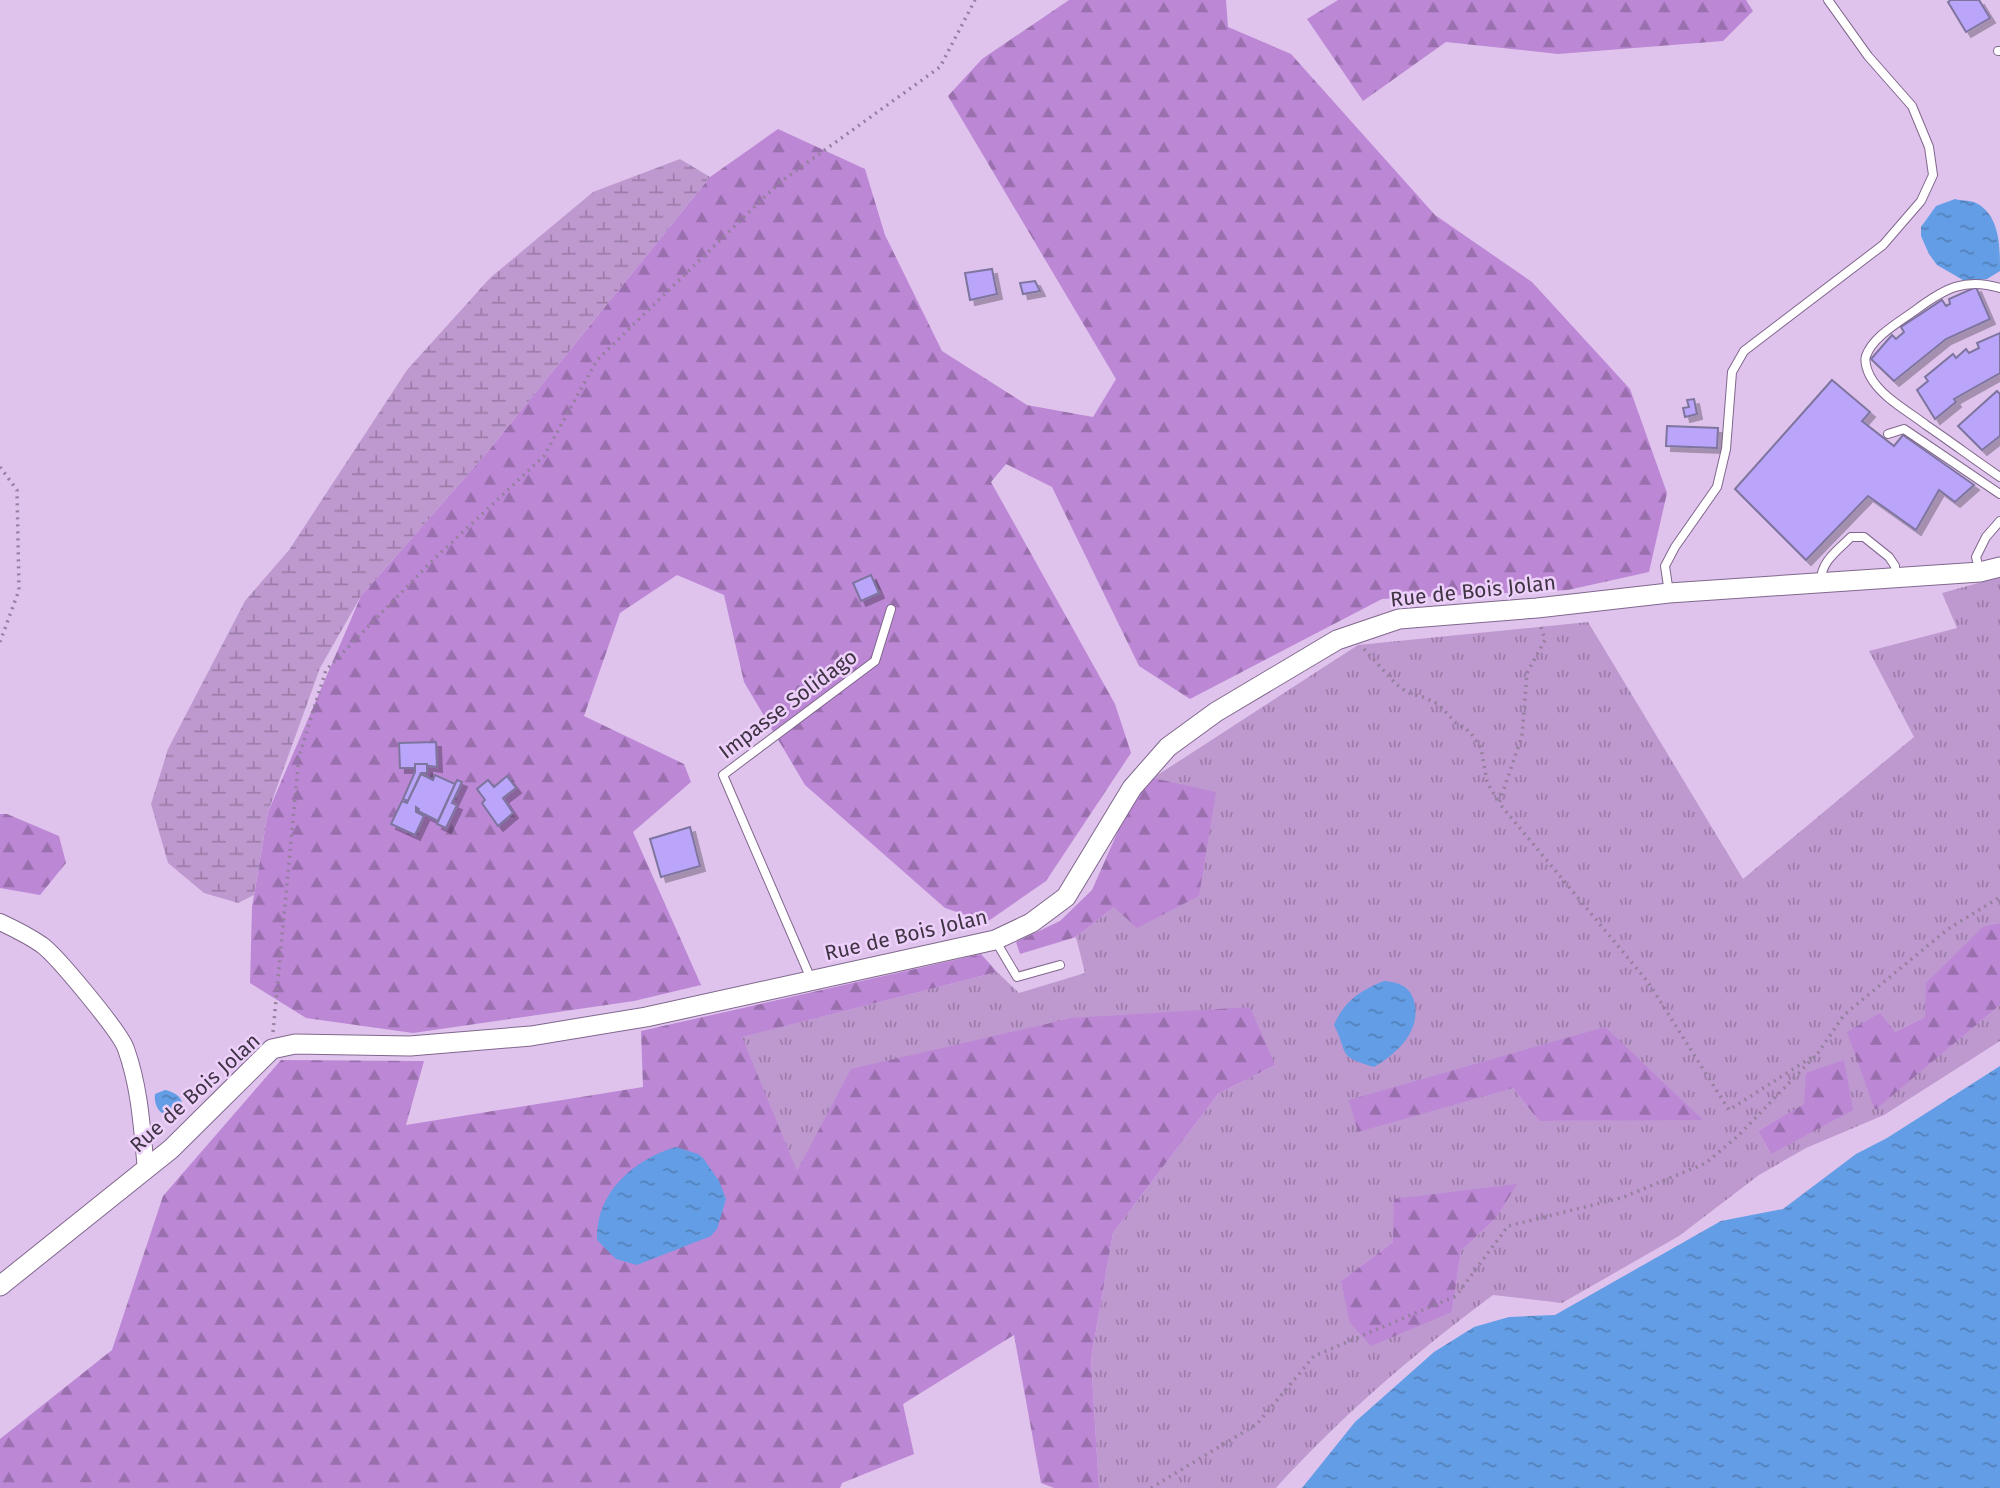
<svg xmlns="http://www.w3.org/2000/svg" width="2000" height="1488" font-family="'Fira Sans',sans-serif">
	<defs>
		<pattern id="grass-tufts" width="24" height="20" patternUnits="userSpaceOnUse" patternTransform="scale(1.75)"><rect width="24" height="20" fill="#be99cf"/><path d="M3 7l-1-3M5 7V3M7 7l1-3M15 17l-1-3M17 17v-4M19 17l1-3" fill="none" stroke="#9c7daa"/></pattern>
		<pattern id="forest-firs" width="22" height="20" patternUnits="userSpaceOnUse" patternTransform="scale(1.75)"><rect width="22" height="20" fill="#bc87d5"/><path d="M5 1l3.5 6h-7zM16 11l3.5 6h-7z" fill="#9a6fae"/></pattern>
		<pattern id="wetland-marsh" width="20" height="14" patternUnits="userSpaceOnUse" patternTransform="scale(1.75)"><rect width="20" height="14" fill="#be99cf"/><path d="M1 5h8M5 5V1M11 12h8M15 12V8" fill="none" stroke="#9c7daa"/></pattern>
		<pattern id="water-ripples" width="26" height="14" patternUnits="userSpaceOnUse" patternTransform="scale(1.75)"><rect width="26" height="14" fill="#639de5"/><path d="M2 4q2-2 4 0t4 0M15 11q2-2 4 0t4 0" fill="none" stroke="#5381bb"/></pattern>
		<filter id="shadow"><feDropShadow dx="5" dy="5" stdDeviation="0" flood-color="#0004"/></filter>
	</defs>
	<rect width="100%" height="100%" fill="#dfc3ed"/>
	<!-- grass -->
	<path fill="url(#grass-tufts)" fill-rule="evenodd" d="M2000 577V923L1984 926 1925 1017 1895 1032 1875 1109 2000 1005V1041L1884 1115 1806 1148 1759 1175 1679 1236 1562 1303 1493 1295C1415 1353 1341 1416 1276 1488H1099L1091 1359 1113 1233 1218 1094 1275 1065 796 1172 741 1037 997 972 1019 993 1085 973 1076 937 1114 907 1153 778 1358 645 1588 622 1743 879 1914 737 1869 651 1957 628 1942 593ZM1513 1088 1702 1119 1539 1121ZM1805 1104 1771 1154 1758 1131ZM1496 1218 1461 1251 1452 1312 1341 1281 1393 1242Z"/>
	<!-- forest -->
	<g fill="url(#forest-firs)">
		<polygon points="1069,0 1226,0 1228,27 1291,54 1435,215 1532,282 1630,389 1667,493 1649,572 1568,590 1382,599 1190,699 1139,666 1052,487 1006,464 991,482 1115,704 1131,753 1046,881 987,922 945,908 805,785 744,682 724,595 677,575 620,613 584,716 684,764 691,782 633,832 701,985 634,1001 413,1033 306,1018 250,983 252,907 268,812 361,596 489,450 710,177 778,129 865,169 885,235 942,351 1027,405 1093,417 1116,379 948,96 982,59"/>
		<polygon points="1338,0 1746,0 1753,11 1723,41 1558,54 1446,42 1363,101 1307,19"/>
		<polygon points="1153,778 1216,792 1199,896 1137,928 1114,907 1076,937 1020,954 1016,942 1060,921 1092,890 1129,806"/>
		<polygon points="0,814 7,814 59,836 66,863 40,895 0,888"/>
		<polygon points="2000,923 2000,1005 1875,1110 1847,1032 1880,1013 1895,1032 1925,1017 1926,983 1984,926"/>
		<polygon points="981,954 997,972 742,1037 797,1171 851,1069 1072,1018 1250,1007 1275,1065 1218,1094 1113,1233 1091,1359 1099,1488 1054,1488 1041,1483 1014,1335 903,1404 914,1454 842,1483 840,1488 0,1488 0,1439 112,1350 163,1196 281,1060 424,1061 406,1125 643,1087 641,1031"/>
		<polygon points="1605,1027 1703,1120 1539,1121 1513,1088 1358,1132 1349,1100"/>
		<polygon points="1844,1060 1853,1110 1771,1154 1758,1131 1804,1104 1806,1073"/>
		<polygon points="1517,1184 1496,1218 1461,1251 1452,1312 1371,1346 1350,1323 1341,1281 1393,1242 1394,1199"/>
	</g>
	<!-- wetland -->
	<polygon fill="url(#wetland-marsh)" points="680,159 710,177 489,450 361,596 320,668 268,812 254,895 238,903 204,893 168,863 151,804 168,749 245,601 289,550 407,370 490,278 593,192"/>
	<!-- water -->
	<g fill="url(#water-ripples)">
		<path d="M1955 199C1962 201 1972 200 1978 204 2000 217 2000 247 2000 271L1987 279 1970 281 1963 280 1937 265 1929 254 1921 236V227L1936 206Z"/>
		<path d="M1384 981C1398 982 1410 986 1414 1001 1422 1030 1398 1053 1374 1067 1336 1056 1349 1054 1334 1025 1344 1001 1361 990 1384 981Z"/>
		<polygon points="2000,1066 2000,1488 1302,1488 1355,1422 1434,1352 1474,1327 1509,1317 1555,1315 1721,1221 1783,1209 1856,1154 1887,1138"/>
		<path d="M165 1090C178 1093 188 1101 177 1114L162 1113C156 1109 154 1100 155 1094Z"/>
		<path d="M676 1147 698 1154 703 1158 719 1181 726 1199 717 1229 711 1236 637 1265 616 1259 597 1240C595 1193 634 1159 676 1147Z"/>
	</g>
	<!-- building -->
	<g fill="#baa5fb" stroke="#7e759f" stroke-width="2" filter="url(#shadow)">
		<polygon points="1951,0 1979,0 1990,18 1966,32 1948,2"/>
		<polygon points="992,269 997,294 970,300 965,273"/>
		<polygon points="1035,281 1040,291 1023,294 1020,283"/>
		<polygon points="1976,287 1990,319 1946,339 1894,381 1871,359 1892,335 1896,339 1904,332 1901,327 1942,300 1946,306 1950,304 1949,299"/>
		<polygon points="2000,333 2000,373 1954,399 1956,402 1935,419 1917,390 1928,381 1925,377 1953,354 1956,358 1966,349 1969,353 1979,348 1977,343"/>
		<polygon points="1832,380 1870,412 1862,421 1894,446 1903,435 1974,485 1955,502 1939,490 1916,530 1868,496 1806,560 1735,489"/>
		<polygon points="1997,391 2000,394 2000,436 1982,450 1958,426"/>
		<polygon points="1694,399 1697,414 1685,417 1683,408 1689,407 1687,400"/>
		<polygon points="1667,426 1718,428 1717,448 1666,446"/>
		<polygon points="871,575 879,593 861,601 853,583"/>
		<polygon points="436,742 437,767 415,764 415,768 400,768 399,743"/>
		<polygon points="415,764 427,764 427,773 421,773 408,801 403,799 415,772"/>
		<polygon points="421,774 433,780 435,775 455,784 438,821 418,811 419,809 416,807 416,812 424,816 415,835 391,824 402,801 407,803"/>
		<polygon points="507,776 516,788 503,798 513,813 498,826 482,803 485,800 477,789 488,780 494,787"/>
		<polygon points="457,780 462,782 452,803 457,805 446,828 437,824"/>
		<polygon points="690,827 700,866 661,877 650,839"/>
	</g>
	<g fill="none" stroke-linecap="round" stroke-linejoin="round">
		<defs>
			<g id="service">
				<polyline points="1998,51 2000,51"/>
				<path d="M2000 288C1965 277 1944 289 1917 309 1901 321 1873 336 1866 356 1864 363 1867 370 1870 376 1881 397 1908 411 1926 425 1951 442 1975 460 2000 477"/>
				<polyline points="1888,434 1904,429 2000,494"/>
				<polyline points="1980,572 1976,557 1986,537 2000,521"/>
				<path d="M1821 582C1820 562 1838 550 1851 537H1864L1889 557 1895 566 1896 577"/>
				<polyline points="1669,593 1665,566 1675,547 1717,487 1726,449 1732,372 1744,351 1883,245 1921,201 1933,175 1929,147 1912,106 1868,56 1828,0"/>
				<polyline points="995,940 1017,977 1060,965"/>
				<polyline points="811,979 723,775 875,661 891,609"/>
			</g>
			<path id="minor" d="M0 922C15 929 29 936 42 945 57 956 121 1033 126 1049 140 1088 142 1129 146 1170"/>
			<polyline id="tertiary" points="0,1286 171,1149 272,1049 295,1044 410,1046 531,1036 646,1017 995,940 1031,923 1066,897 1132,788 1168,747 1216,712 1337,640 1399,619 1537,608 1669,593 1980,572 2000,567"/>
		</defs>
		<!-- service casing -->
		<use href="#service" stroke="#81678d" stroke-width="10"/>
		<!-- minor casing -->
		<use href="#minor" stroke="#81678d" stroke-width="18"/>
		<!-- tertiary casing -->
		<use href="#tertiary" stroke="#81678d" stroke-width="21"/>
		<!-- path -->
		<g stroke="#95809f" stroke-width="3.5" stroke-dasharray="2 5" stroke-linecap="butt">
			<polyline points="0,467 17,490 19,590 0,642"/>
			<polyline points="1541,627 1545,640 1527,673 1522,736 1499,803 1648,982 1729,1110 1812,1057"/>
			<polyline points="1364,649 1396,684 1408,693 1423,697 1438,704 1456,723 1470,732 1481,748 1487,782 1499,803"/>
			<polyline points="273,1032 299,756 326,670 431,562 544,456 597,360 779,183 940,67 975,0"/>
			<polyline points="1151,1488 1257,1424 1314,1356 1456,1296 1508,1226 1621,1198 1706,1163 1738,1136 1818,1053 1844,1015 1948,929 2000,897"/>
		</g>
		<!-- service -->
		<use href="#service" stroke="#fff" stroke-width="8"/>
		<!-- minor -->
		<use href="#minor" stroke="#fff" stroke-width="16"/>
		<!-- tertiary -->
		<use href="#tertiary" stroke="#fff" stroke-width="19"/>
	</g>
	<g text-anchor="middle" stroke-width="5" stroke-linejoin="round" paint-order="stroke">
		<!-- street labels -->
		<g font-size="21" fill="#3f3344" stroke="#ecd0fa">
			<text transform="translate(1473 591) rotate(-6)" y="7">Rue de Bois Jolan</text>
			<text transform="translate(788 704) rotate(-37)" y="7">Impasse Solidago</text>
			<text transform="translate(906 935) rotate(-13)" y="7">Rue de Bois Jolan</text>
			<text transform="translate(195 1093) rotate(-42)" y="7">Rue de Bois Jolan</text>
		</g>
	</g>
</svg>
